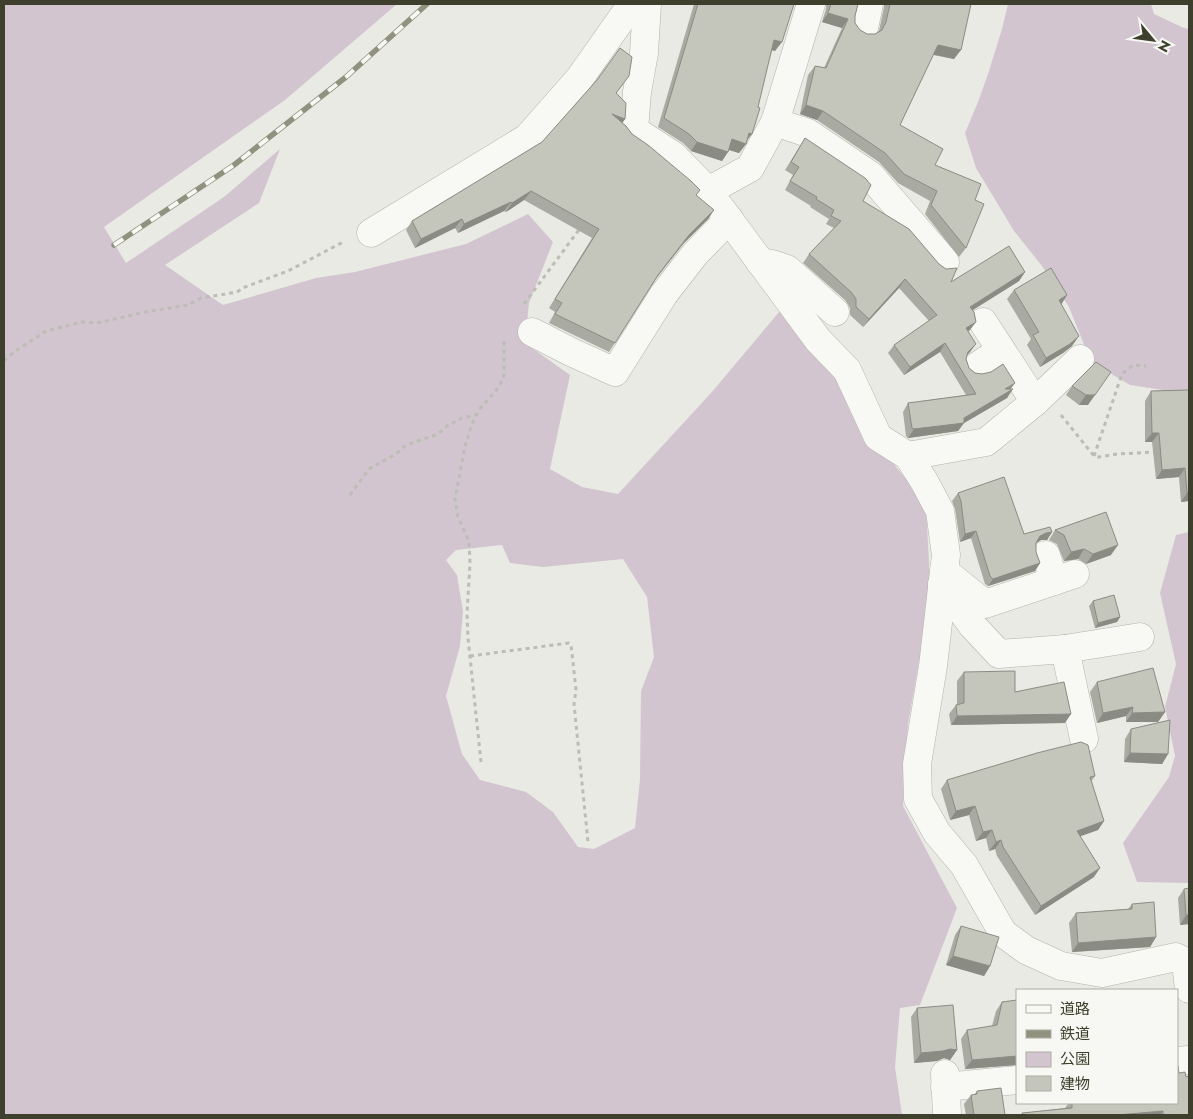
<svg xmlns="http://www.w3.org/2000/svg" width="1193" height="1119" font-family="Jost,'Noto Sans JP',sans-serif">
	<rect width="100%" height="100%" fill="#e9eae3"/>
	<!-- green -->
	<g fill="#d3c5d0" fill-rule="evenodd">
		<path d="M4 4H397L285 100 104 227 126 263 224 197 280 149 259 203 165 265 223 305 316 278 355 272 466 244 528 214 553 242 529 303 525 343 570 375 550 469 582 487 618 494 711 393 785 305 830 346 872 437 926 504 929 563V605L908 724 903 806 957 908 920 1005 900 1008 895 1067 902 1115H4ZM502 545 510 563 543 567 623 559 647 597 654 657 641 691 640 779 635 828 594 849 578 847 553 812 526 792 480 780 462 754 446 696 460 646 463 611 457 575 446 560 456 550Z"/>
		<polygon points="1008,4 1151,4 1154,14 1184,28 1189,29 1189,394 1130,385 1091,362 1069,307 1042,266 1014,231 976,168 965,133 978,102 988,74 1002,29"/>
		<polygon points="1189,532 1189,883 1137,882 1123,843 1169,777 1175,756 1165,707 1176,664 1160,593 1176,535"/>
	</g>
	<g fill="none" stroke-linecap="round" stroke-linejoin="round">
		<defs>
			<g id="minor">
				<polyline points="647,4 644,53 637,92 634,130 674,156 708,191"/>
				<polyline points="811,4 775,122 750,168 708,191 818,340 847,370 878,437 908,456 924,481 940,511 946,555 944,571 933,666 917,764 918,799 937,833 964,865 1003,933 1026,950 1061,966 1102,973 1176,957 1186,963 1189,989"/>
				<polyline points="864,28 869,4"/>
				<polyline points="775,122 808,133 870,175 945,262"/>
				<polyline points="371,233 527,138 579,79 632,4"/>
				<polyline points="760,262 772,264 787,269 835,312"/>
				<polyline points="532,332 571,352 615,372 664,294 695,254 729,219"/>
				<polyline points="976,367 1001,350"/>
				<polyline points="1035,402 1080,359"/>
				<polyline points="908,456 986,442 1035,402 983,322"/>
				<polyline points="1046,555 1054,581"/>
				<polyline points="944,571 985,604 1075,574"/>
				<polyline points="942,584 972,625 999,654 1065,649 1140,637"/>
				<polyline points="1065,649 1084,739"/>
				<polyline points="1177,1061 1189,1060"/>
				<polyline points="945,1074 947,1115"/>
				<polyline points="945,1087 1017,1080"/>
			</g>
		</defs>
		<!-- minor casing -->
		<use href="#minor" stroke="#b2b4a9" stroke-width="29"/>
		<!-- path -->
		<g stroke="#bcbdb5" stroke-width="3" stroke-dasharray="4 4" stroke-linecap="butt">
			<polyline points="524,304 581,227"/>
			<polyline points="4,361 14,352 46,331 82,322 97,323 145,312 188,305 201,298 237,292 245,287 288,271 345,241"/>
			<polyline points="1061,415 1094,456 1099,457 1117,454 1156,452"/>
			<polyline points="1094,456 1122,374 1133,365 1146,366"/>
			<polyline points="350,495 369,469 396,454 406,445 438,434 447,426 462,418 476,415"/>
			<polyline points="470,656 569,643 571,645 576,690 574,704 588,842"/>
			<polyline points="481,762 468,638 467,614 470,563 469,541 458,517 455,499 465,446 472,424 479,410 499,387 504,375 504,340"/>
		</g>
		<!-- minor -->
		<use href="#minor" stroke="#f8f8f5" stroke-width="28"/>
		<defs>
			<polyline id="rail" points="114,245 234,165 346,77 427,4"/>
		</defs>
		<!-- rail casing -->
		<use href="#rail" stroke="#90917e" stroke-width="5.5"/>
		<!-- rail -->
		<use href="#rail" stroke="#f7f7f3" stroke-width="4" stroke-dasharray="11" stroke-linecap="butt"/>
	</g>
	<!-- wall -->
	<g fill="#a9aaa1">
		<polygon points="694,4 794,4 775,51 772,50 746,144 739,153 729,150 722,161 691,151 683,143 658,127"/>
		<polygon points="826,4 858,4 855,16 855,23 860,30 867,34 875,34 879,31 884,7 884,4 971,4 954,59 933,55 900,125 935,165 975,200 966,248 959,257 925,214 930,201 898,183 879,162 817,120 800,114 808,75 815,66 824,68 842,28 822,22 826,9"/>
		<polygon points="616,94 625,119 622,123 632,134 696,196 714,210 708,219 683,244 655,280 609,352 549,323 555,312 549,308 592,238 524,200 506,212 504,211 458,233 455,228 415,248 406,230 412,221 542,142"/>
		<polygon points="805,138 863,201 951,282 1025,272 1019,281 972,310 970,330 968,331 970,352 967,355 966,359 969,368 975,373 1011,389 1007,398 964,423 958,431 908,438 906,436 903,412 908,403 966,395 940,352 904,375 888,353 894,345 929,321 899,288 863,327 850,315 850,308 845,300 803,263 809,254 834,228 826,224 829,219 810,207 811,206 785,190 793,175 785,170"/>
		<polygon points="1014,290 1067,295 1061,304 1072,346 1063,353 1040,367 1027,345 1031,339 1007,299"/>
		<polygon points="1096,362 1088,405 1079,405 1066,395 1072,386"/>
		<polygon points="1189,390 1189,501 1181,502 1179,477 1156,479 1152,442 1145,442 1145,401 1151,391"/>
		<polygon points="958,493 1024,534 1052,532 1047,540 1041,540 1036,543 1036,552 1040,563 1035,571 988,586 985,584 971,538 960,542 955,509 952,501"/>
		<polygon points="1055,530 1111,555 1086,564 1078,559 1064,561 1057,544 1049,540"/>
		<polygon points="1093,601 1120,617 1117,622 1095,628 1089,606"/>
		<polygon points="964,672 1015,692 1065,723 951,725 949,714 956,705 957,704 957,681"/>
		<polygon points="1097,682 1165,712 1158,722 1126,722 1126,716 1097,723 1090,692"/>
		<polygon points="1131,729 1168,754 1162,764 1124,762 1125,739"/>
		<polygon points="1095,776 1091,782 1104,821 1098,830 1080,836 1094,877 1035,915 997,856 995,849 989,851 986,838 976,841 969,815 950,820 941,789 947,780"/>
		<polygon points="1184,889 1189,924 1180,925 1178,898"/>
		<polygon points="1132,904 1156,937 1150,947 1072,952 1069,923 1076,913 1128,909"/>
		<polygon points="961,926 990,966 984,976 946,965 955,935"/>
		<polygon points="1017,1000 1017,1065 965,1069 961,1039 967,1030 992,1026 996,1011 1002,1002"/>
		<polygon points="917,1008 957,1050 950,1060 944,1058 937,1061 914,1063 911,1017"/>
		<polygon points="1179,1073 1186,1077 1189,1115 1021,1115 1022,1113 1065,1108 1068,1104 1068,1103 1177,1103"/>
		<polygon points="977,1091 1005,1115 966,1115 964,1104 971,1095 974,1095"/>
	</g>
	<!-- shaded-wall -->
	<g fill="#8a8b83">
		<polygon points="828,13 848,19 842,28 822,22"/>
		<polygon points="774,40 782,42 775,51 768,49"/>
		<polygon points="938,45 961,50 954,59 931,54"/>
		<polygon points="806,105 823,111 817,120 800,114"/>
		<polygon points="612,114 625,119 619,128"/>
		<polygon points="749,133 752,134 745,143"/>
		<polygon points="732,139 746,144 739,153 726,149"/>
		<polygon points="697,142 728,152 722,161 691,151"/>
		<polygon points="531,191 524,200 506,212 512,203"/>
		<polygon points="511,202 504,211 458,233 464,224"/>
		<polygon points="714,210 708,219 683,244 652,284 689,235"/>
		<polygon points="462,219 455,228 415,248 421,239"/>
		<polygon points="1025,272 1019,281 965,315 970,307"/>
		<polygon points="905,279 899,288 863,327 869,319"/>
		<polygon points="1067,295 1061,305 1059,300"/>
		<polygon points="976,322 970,330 961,336 966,328"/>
		<polygon points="1079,336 1072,346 1063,353 1040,367 1046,358"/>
		<polygon points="945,343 940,352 904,375 910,367"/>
		<polygon points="976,344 970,352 962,360 968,352"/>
		<polygon points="1015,383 1009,391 1013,389 1007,398 964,423 958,431 908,438 914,429 964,418"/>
		<polygon points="1086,395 1095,395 1088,405 1079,405"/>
		<polygon points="1152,433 1159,433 1152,442 1145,442"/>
		<polygon points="1185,468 1179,477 1156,479 1162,470"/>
		<polygon points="1189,492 1189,501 1181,502 1187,493"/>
		<polygon points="976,531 971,538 960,542 965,534"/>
		<polygon points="1052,532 1047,540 1041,540 1035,544 1040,536 1046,533"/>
		<polygon points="1118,545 1111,555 1086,564 1093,554"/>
		<polygon points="1084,549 1078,559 1064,561 1071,552"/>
		<polygon points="1040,563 1035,571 988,586 993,579"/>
		<polygon points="1120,617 1117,622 1095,628 1098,623"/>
		<polygon points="1133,707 1126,716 1097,723 1103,713"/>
		<polygon points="1165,712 1158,722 1126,722 1132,713"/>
		<polygon points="1071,714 1065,723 951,725 957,716"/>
		<polygon points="1130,753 1168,754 1162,764 1124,762"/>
		<polygon points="975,806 969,815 950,820 956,811"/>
		<polygon points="1104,821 1098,830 1070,840 1077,831"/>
		<polygon points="992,830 986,838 976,841 983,832"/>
		<polygon points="1001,840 995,849 989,851 996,842"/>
		<polygon points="1100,868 1094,877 1035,915 1041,906"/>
		<polygon points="1186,915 1189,915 1189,924 1180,925"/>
		<polygon points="1156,937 1150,947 1072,952 1078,943"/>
		<polygon points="953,956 990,966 984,976 946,965"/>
		<polygon points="950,1049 957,1050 950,1060 944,1058 937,1061 914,1063 921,1053"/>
		<polygon points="1017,1056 1017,1065 965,1069 972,1060"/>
		<polygon points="1163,1111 1160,1115 1117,1115"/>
	</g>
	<!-- building -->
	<g fill="#c5c6bb" stroke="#8a8b83">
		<polygon points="698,4 794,4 782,42 774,40 758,107 760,108 752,134 749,133 746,144 732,139 728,152 697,142 689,134 664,118"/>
		<polygon points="831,4 858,4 855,16 855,23 860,30 867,34 875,34 882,30 886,22 890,4 971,4 961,50 938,45 900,125 943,149 935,165 981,184 975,200 984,204 966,248 931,205 937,191 904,174 885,153 823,111 806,105 815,66 826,68 848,19 828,13"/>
		<polygon points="620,48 632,57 629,76 616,93 626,103 625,119 612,114 626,126 632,134 648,145 691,181 700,190 696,195 714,210 689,235 658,275 615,343 555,314 562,303 555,299 599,229 531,191 512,203 511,202 464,224 462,219 421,239 412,221 542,142 597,80"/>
		<polygon points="805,138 865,178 871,185 863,201 909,229 939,264 946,269 957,268 951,282 1009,246 1025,272 970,307 974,312 976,322 966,328 976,344 968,352 966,359 969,368 975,373 982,374 991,372 1003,364 1015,383 1005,389 1013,389 964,418 964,423 914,429 912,428 908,403 976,394 945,343 910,367 894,345 937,315 905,279 869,319 856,307 856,299 851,292 809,254 841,221 831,216 834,210 816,199 817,197 790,181 799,167 791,162"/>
		<polygon points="1051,268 1067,295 1059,300 1079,336 1070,344 1046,358 1033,335 1039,332 1014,290"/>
		<polygon points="1096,362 1111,372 1095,395 1086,395 1072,386"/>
		<polygon points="1189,390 1189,492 1187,493 1185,468 1162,470 1159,433 1152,433 1151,391"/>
		<polygon points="1004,477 1024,534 1050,527 1052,532 1046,533 1040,536 1036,543 1036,552 1040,563 993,579 990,576 976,531 965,534 961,501 958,493"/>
		<polygon points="1106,512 1118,545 1093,554 1084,549 1071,552 1064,535 1055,530"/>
		<polygon points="1114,595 1120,617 1098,623 1093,601"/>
		<polygon points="1153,668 1165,712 1132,713 1133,707 1103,713 1097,682"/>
		<polygon points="1015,671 1015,692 1064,682 1071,714 957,716 956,705 964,703 964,672"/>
		<polygon points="1170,720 1168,754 1130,753 1131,729"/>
		<polygon points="1081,742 1088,745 1095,776 1090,777 1104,821 1077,831 1100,868 1041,906 1003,847 1001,840 996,842 992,830 983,832 975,806 956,811 947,780 1037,753"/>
		<polygon points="1189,888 1189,915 1186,915 1184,889"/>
		<polygon points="1154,902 1156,937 1078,943 1076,913 1132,909 1132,904"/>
		<polygon points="961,926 999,937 990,966 953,956"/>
		<polygon points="1017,1000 1017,1056 972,1060 967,1030 997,1025 1002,1002"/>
		<polygon points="953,1005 957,1050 950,1049 943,1051 921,1053 917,1008"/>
		<polygon points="1177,1065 1178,1066 1179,1073 1185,1072 1186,1077 1189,1076 1189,1115 1163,1115 1163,1111 1117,1115 1023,1115 1022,1113 1072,1108 1072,1103 1177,1103"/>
		<polygon points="1001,1088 1005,1115 974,1115 971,1095 977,1094 977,1091"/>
	</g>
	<!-- border -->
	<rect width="1193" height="1119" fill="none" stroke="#3e402d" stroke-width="10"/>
	<!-- legend -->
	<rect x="1016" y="989" width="162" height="115" fill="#f7f7f3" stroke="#adaea4"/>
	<rect x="1026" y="1005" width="25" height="8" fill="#f8f8f5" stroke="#adaea4"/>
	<text x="1060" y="1014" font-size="15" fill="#3e402d">道路</text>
	<rect x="1026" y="1030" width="25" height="8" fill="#90917e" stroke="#adaea4"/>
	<text x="1060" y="1039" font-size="15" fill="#3e402d">鉄道</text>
	<rect x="1026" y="1052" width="25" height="15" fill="#d3c5d0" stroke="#adaea4"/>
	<text x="1060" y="1064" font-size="15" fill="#3e402d">公園</text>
	<rect x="1026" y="1076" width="25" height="15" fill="#c5c6bb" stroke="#adaea4"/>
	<text x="1060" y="1089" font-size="15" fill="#3e402d">建物</text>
	<!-- north arrow -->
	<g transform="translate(1153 40) rotate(119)" stroke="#f7f7f3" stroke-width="4" paint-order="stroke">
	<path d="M0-4L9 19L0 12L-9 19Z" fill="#3e402d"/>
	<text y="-8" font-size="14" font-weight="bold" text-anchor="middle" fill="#3e402d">N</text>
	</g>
</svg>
